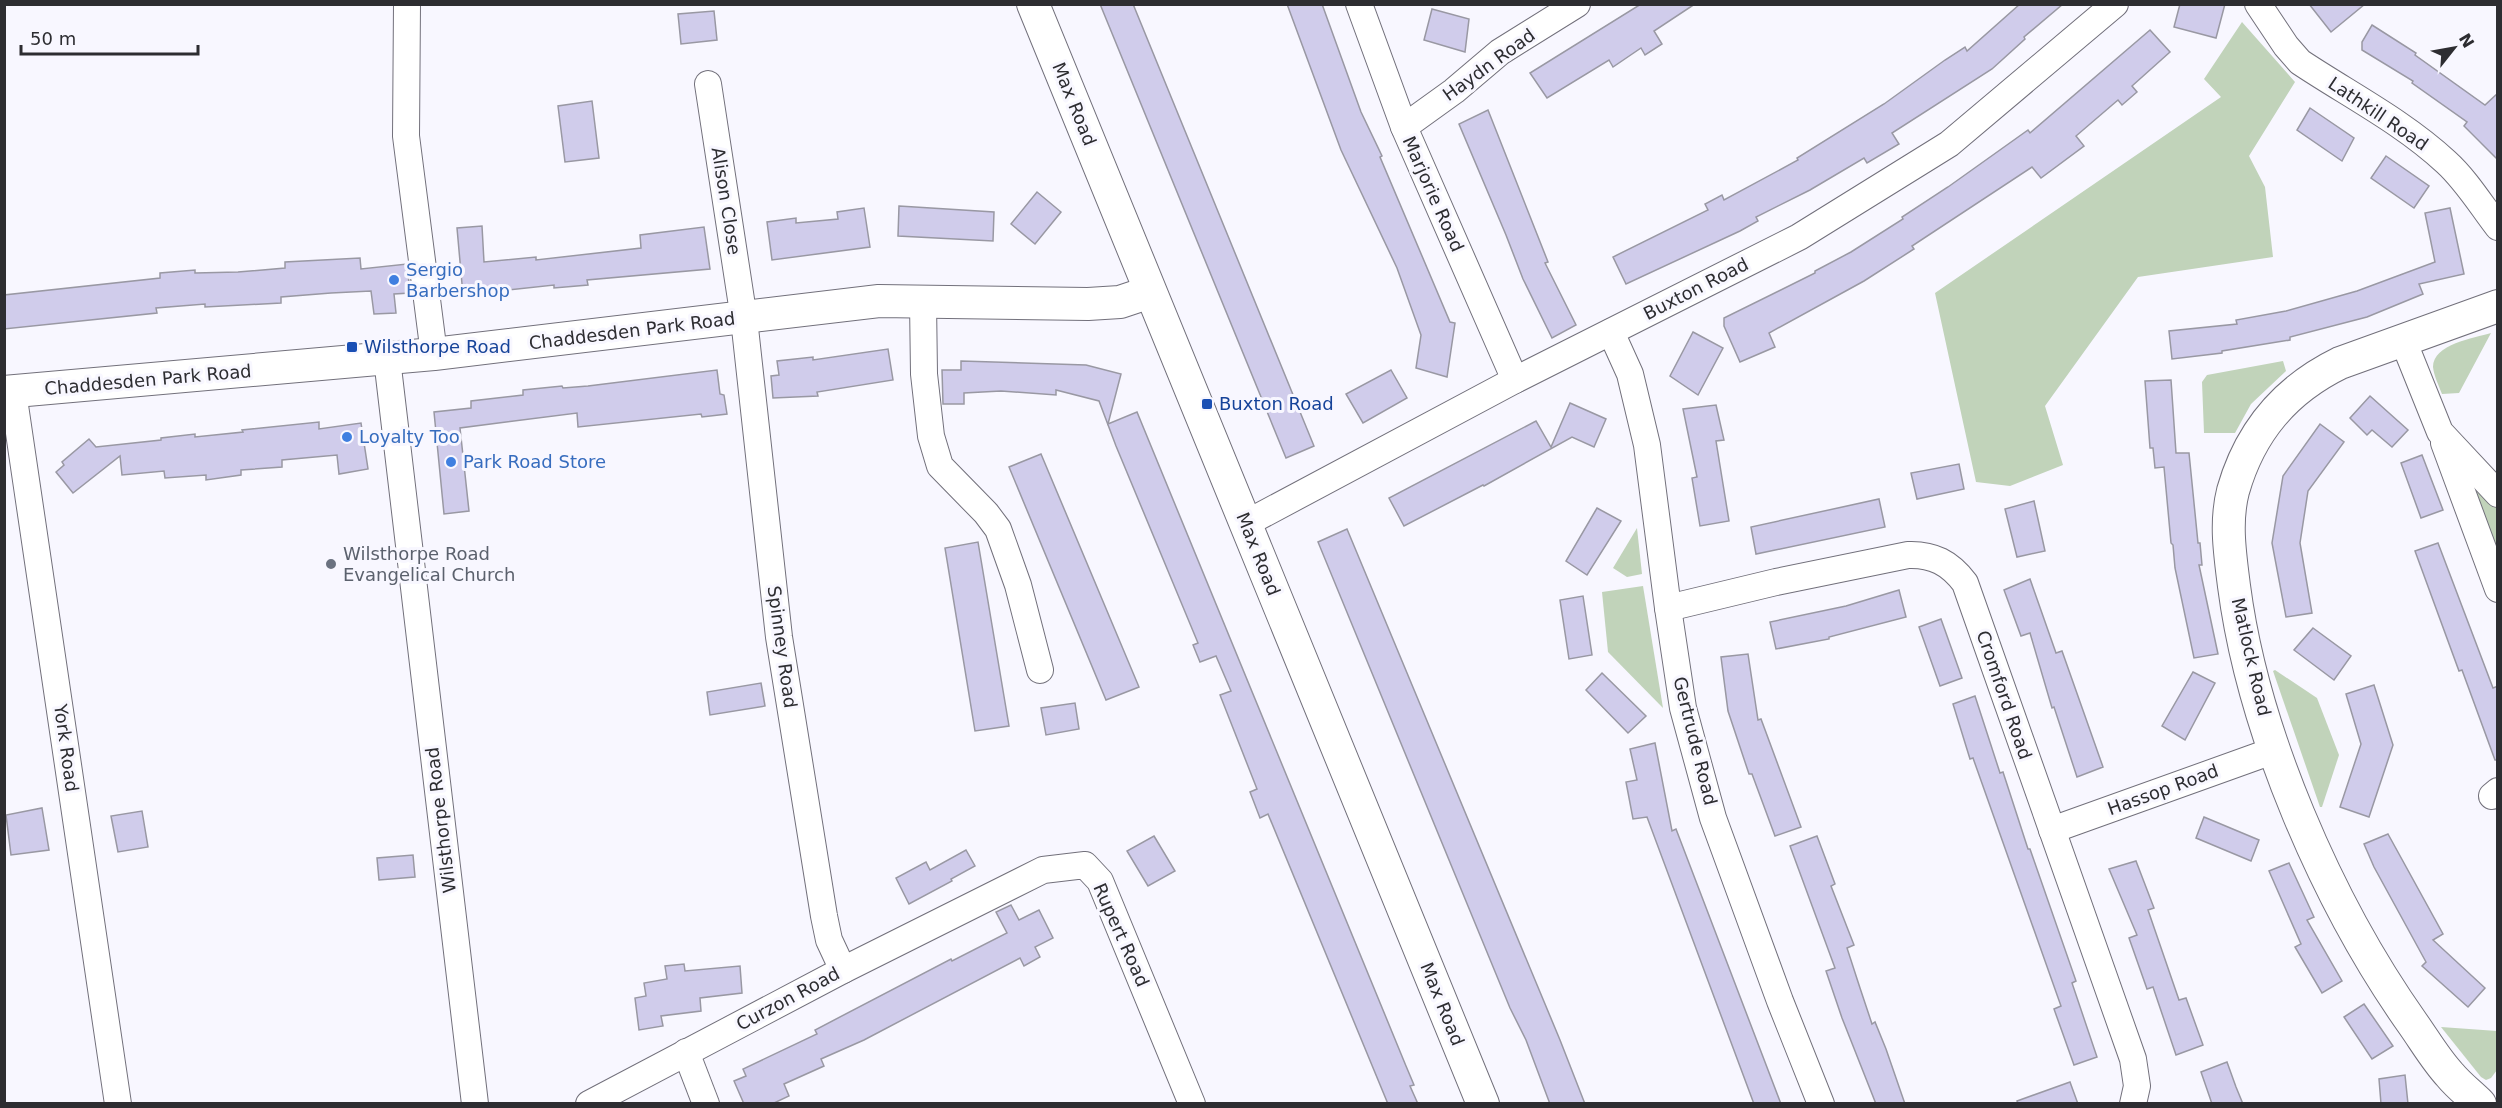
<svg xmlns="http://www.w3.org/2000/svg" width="2502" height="1108" font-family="'DejaVu Sans',sans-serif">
	<rect width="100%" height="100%" fill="#f8f7ff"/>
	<!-- green -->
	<g fill="#c1d3ba">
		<polygon points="2242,22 2295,82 2249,156 2265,187 2273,257 2138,277 2045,406 2063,465 2010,486 1976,482 1935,293 2221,97 2204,79"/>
		<path d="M2491 333 2459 393 2442 394C2439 386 2434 376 2433 367 2433 344 2474 338 2491 333Z"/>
		<polygon points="2283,361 2286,371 2251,404 2235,433 2204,433 2202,382 2207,375"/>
		<polygon points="2476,489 2497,503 2497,560 2474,491"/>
		<polygon points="1637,528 1642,574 1627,577 1613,568"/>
		<polygon points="1643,586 1663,708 1608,652 1602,592"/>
		<polygon points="2275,670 2317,698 2339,755 2322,807 2320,807 2273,671"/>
		<polygon points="2441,1027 2497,1031 2497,1070 2491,1078 2486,1080 2481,1077"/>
	</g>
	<!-- building -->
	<g fill="#d0cceb" stroke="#9998a3" stroke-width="1.5">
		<polygon points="1100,4 1133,4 1314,446 1286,458"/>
		<polygon points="1287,4 1322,4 1361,112 1382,156 1380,157 1450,322 1455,323 1447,377 1416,368 1421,335 1397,268 1341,150"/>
		<polygon points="1641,4 1695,4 1654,31 1662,44 1645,55 1641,48 1613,67 1609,60 1547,98 1530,73"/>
		<polygon points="2020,4 2063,4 2024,37 2025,39 1992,69 1892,133 1899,144 1867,163 1864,158 1810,190 1756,217 1758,221 1740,231 1626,284 1613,257 1708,210 1705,204 1722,195 1724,200 1798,160 1797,158 1884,104 1945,60 1965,47 1967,51"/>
		<polygon points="2180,4 2225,4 2216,38 2174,27"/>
		<polygon points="2309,4 2365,4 2331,32"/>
		<polygon points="1432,9 1469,19 1465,52 1424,40"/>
		<polygon points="714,11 717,40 681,44 678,14"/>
		<polygon points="2372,25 2416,53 2415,55 2485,105 2498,93 2498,160 2464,126 2467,122 2412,83 2413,81 2362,50 2362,42"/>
		<polygon points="2150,30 2170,52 2132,86 2137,92 2122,105 2118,100 2076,136 2084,146 2041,178 2032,167 1912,246 1914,249 1864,281 1769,333 1775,347 1740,362 1724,326 1724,318 1815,273 1815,271 1851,252 1903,219 1902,217 1948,187 2028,130 2030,133"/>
		<polygon points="592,101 599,158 565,162 558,106"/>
		<polygon points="2310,108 2354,138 2342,161 2297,130"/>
		<polygon points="1488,110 1548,262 1545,263 1576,325 1552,338 1523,279 1506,235 1459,124"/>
		<polygon points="2386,156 2429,186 2414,208 2371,178"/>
		<polygon points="1037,192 1061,212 1035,244 1011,224"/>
		<polygon points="899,206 994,212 993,241 898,236"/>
		<polygon points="864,208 870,247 772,260 767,222 796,218 796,223 838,219 837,212"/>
		<polygon points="2450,208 2464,274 2419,284 2423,294 2367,317 2290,337 2290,340 2222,351 2222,353 2172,359 2169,331 2237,324 2236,320 2286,311 2357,291 2435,262 2425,213"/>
		<polygon points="482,226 484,262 536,257 536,260 641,248 640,235 704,227 710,269 587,280 588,285 554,288 554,285 463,295 457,228"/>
		<polygon points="360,258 361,269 407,264 410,293 394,294 396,313 374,314 371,291 331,293 281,297 281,303 205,307 205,304 156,308 157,313 4,329 4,295 160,278 160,273 195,270 195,273 238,272 285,268 285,262"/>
		<polygon points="1693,332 1723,348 1698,395 1670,376"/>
		<polygon points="888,349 893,380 817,392 818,396 773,398 771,376 779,375 777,361 813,357 813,360"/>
		<polygon points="961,361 1086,365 1121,374 1108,424 1137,412 1406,1066 1414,1085 1410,1086 1418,1104 1388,1104 1268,814 1260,818 1250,792 1257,789 1220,695 1231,691 1216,656 1200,662 1193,645 1198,643 1116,446 1099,401 1056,390 1056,395 1001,391 964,393 964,404 943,404 942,370 961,370"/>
		<polygon points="717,370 720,394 724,395 727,414 702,417 701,414 578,427 577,413 460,428 469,511 444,514 434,412 471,408 471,401 523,395 523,390 562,386 563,388 588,386"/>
		<polygon points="1391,370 1407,398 1363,423 1346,394"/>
		<polygon points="2171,380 2176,453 2189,453 2198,543 2200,543 2202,565 2199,565 2218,654 2194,658 2175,568 2173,545 2171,543 2164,467 2155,468 2153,448 2150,448 2145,381"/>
		<polygon points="2370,396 2408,430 2392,447 2372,430 2367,435 2350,418"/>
		<polygon points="1570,403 1606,419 1594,447 1572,437 1484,486 1483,485 1404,526 1389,498 1536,421 1551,447"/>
		<polygon points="1716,405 1724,440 1716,441 1729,521 1700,526 1692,478 1697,477 1683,409"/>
		<polygon points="319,422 319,429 361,423 368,469 339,474 337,455 282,460 282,467 241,470 241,475 206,480 206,475 165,478 164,471 122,475 120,456 73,493 56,472 64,465 62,462 89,439 96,447 161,440 161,438 195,434 195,437 243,432 242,430"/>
		<polygon points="2320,424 2344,442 2308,491 2300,543 2312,613 2286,617 2272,543 2283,476"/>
		<polygon points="1041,454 1139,687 1106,700 1009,467"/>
		<polygon points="2422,455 2443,510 2421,518 2401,463"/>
		<polygon points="1959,464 1964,489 1917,499 1911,473"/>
		<polygon points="1879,499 1885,527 1756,554 1751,527"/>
		<polygon points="2034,501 2045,551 2017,557 2005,509"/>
		<polygon points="1597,508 1621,521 1587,575 1566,561"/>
		<polygon points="1347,529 1560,1040 1585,1104 1550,1104 1526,1040 1510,1008 1318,542"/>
		<polygon points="978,542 1009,726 975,731 945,548"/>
		<polygon points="2438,543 2493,688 2498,686 2498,760 2495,760 2462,670 2459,671 2415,551"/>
		<polygon points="2030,579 2056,653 2062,651 2103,767 2077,777 2054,707 2052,708 2030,633 2021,636 2004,590"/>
		<polygon points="1899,590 1906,617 1829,637 1829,639 1776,649 1770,622 1846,606"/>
		<polygon points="1583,596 1592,655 1569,659 1560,600"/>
		<polygon points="1941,619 1962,678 1940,686 1919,627"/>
		<polygon points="2313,628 2351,656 2334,680 2294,650"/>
		<polygon points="1748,654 1758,720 1761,719 1801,827 1775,836 1752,774 1749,774 1728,711 1721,657"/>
		<polygon points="2193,672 2215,683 2185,740 2162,726"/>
		<polygon points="1602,673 1646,716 1628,733 1586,690"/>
		<polygon points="761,683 765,706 710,715 707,692"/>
		<polygon points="2374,685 2393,745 2369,817 2340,807 2361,744 2346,694"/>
		<polygon points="1975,696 2000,773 2003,772 2028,849 2030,849 2076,981 2072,983 2097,1057 2074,1065 2054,1009 2061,1006 1973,758 1970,759 1953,704"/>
		<polygon points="1075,703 1079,729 1046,735 1041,708"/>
		<polygon points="1655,743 1672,831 1676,829 1781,1104 1754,1104 1647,817 1633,819 1626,782 1637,780 1630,749"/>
		<polygon points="42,808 49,850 11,855 6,815"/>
		<polygon points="142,811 148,847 118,852 111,816"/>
		<polygon points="2204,817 2259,840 2251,861 2196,838"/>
		<polygon points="2388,834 2443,934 2433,940 2485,988 2468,1007 2422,966 2426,962 2374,867 2364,844"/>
		<polygon points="1154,836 1175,871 1148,886 1127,851"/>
		<polygon points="1817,836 1835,884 1831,886 1854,945 1847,948 1860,988 1872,1024 1875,1022 1886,1049 1905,1104 1876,1104 1842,1018 1826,971 1835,968 1790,846"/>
		<polygon points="966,850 975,866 951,879 952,881 909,904 896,878 926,862 930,870"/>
		<polygon points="413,855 415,877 379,880 377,858"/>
		<polygon points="2136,861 2154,908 2148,910 2179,1000 2186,998 2203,1045 2176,1055 2153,987 2147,989 2129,938 2137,935 2109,869"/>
		<polygon points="2289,863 2314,917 2307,920 2342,981 2322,993 2295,947 2301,944 2269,871"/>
		<polygon points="1011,905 1019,920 1039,910 1053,938 1035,947 1040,957 1024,966 1020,958 864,1040 821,1059 824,1066 784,1084 789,1096 772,1104 744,1104 734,1081 746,1076 743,1069 817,1034 815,1030 951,959 952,961 1007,933 996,912"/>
		<polygon points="684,964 685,971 740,966 742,993 700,998 701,1011 661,1016 663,1026 639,1030 635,998 646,996 644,983 667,979 665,966"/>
		<polygon points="2364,1004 2393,1046 2372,1059 2344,1017"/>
		<polygon points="2227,1062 2236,1087 2243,1104 2212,1104 2210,1098 2201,1072"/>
		<polygon points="2405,1075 2408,1104 2381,1104 2379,1079"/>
		<polygon points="2070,1082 2078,1104 2018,1104 2017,1101"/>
	</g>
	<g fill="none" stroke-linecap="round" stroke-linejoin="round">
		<defs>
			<g id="minor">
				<polyline points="407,4 406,136 434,354"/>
				<polyline points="1359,4 1404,127 1515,380"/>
				<path d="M2258 4 2286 46 2300 62C2348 94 2403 122 2446 162 2466 180 2481 205 2498 227"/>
				<polyline points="708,84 744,319 779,637 824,916 829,940 843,970"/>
				<polyline points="1404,127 1454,91 1500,52 1577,4"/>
				<polyline points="923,302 924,374 931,436 940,466 986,513 998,529 1018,585 1040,670"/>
				<polyline points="1611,332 1630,374 1647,445 1668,608 1683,708 1713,818 1780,1001 1821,1104"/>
				<polyline points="2403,340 2440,432 2498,494"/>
				<polyline points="387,359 475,1104"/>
				<polyline points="13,392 118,1104"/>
				<polyline points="2444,443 2498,589"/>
				<polyline points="1245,524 1515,380 1799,237 1949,144 2115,4"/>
				<path d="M1668 608 1776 582 1908 555C1933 554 1950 563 1965 583L2133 1059 2137 1086 2133 1104"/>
				<polyline points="2492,796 2498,791"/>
				<polyline points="2052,830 2275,750"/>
				<polyline points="686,1052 706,1104"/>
				<polyline points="589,1104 843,970 1043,870 1085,865 1100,881 1192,1104"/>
			</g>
			<g id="tertiary">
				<polyline points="1033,4 1483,1104"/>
				<polyline points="4,392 434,354 879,301 1088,304 1120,302 1150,292"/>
				<path d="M2480 1104C2470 1094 2459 1086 2450 1075 2436 1060 2425 1041 2413 1024 2328 904 2253 732 2234 586 2230 554 2225 522 2233 491 2250 431 2285 390 2340 363L2498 306"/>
			</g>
		</defs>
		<!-- minor casing -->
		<use href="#minor" stroke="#72707b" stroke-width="28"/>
		<!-- tertiary casing -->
		<use href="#tertiary" stroke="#72707b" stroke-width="34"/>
		<!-- minor -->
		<use href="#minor" stroke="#fff" stroke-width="26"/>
		<!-- tertiary -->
		<use href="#tertiary" stroke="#fff" stroke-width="32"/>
	</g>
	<!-- markers -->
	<g fill="#3f7fe0" stroke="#f8f7ff" stroke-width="2">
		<circle cx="394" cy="280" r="6"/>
		<circle cx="347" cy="437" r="6"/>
		<circle cx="451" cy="462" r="6"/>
	</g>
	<g fill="#1a4fb4" stroke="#f8f7ff" stroke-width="2">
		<rect x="346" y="341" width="12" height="12" rx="3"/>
		<rect x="1201" y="398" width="12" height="12" rx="3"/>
	</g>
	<circle fill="#6b7280" stroke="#f8f7ff" stroke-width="2" cx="331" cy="564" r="6"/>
	<g text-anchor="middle" stroke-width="6" stroke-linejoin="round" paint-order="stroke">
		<!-- street labels -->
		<g font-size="18" fill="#2d2d31" stroke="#f8f7ff">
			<text transform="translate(1489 65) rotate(-36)" y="6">Haydn Road</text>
			<text transform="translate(1074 104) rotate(68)" y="6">Max Road</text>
			<text transform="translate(2378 114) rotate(34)" y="6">Lathkill Road</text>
			<text transform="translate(1433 194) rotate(66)" y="6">Marjorie Road</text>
			<text transform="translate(726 201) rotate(81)" y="6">Alison Close</text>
			<text transform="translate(1696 289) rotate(-27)" y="6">Buxton Road</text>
			<text transform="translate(632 331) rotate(-7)" y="6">Chaddesden Park Road</text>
			<text transform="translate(148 380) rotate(-5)" y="6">Chaddesden Park Road</text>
			<text transform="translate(1258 554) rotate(68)" y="6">Max Road</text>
			<text transform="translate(782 647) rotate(82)" y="6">Spinney Road</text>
			<text transform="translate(2251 657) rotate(77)" y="6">Matlock Road</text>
			<text transform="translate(2004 695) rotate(71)" y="6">Cromford Road</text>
			<text transform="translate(1695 741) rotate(76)" y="6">Gertrude Road</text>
			<text transform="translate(66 748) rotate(82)" y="6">York Road</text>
			<text transform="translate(2163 790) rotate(-20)" y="6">Hassop Road</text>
			<text transform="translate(441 820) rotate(-97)" y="6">Wilsthorpe Road</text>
			<text transform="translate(1121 935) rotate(66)" y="6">Rupert Road</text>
			<text transform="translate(788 999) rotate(-28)" y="6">Curzon Road</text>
			<text transform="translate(1442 1004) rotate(68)" y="6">Max Road</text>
		</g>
		<!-- shop labels -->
		<g font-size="18" fill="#366cbe" stroke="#f8f7ff" text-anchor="start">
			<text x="406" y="276">Sergio<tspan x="406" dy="21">Barbershop</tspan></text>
			<text x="359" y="443">Loyalty Too</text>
			<text x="463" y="468">Park Road Store</text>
		</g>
		<!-- transit labels -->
		<g font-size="18" fill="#164399" stroke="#f8f7ff" text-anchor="start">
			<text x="364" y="353">Wilsthorpe Road</text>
			<text x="1219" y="410">Buxton Road</text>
		</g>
		<!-- worship labels -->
		<g font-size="18" fill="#5b616d" stroke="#f8f7ff" text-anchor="start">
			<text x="343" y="560">Wilsthorpe Road<tspan x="343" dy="21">Evangelical Church</tspan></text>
		</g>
	</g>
	<!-- border -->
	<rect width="2502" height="1108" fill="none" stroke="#2d2d31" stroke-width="12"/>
	<!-- north arrow -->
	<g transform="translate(2454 48) rotate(59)" stroke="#f8f7ff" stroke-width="4.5" paint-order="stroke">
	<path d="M0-4.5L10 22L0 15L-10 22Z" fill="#2d2d31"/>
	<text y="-9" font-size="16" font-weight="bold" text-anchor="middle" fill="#2d2d31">N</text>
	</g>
	<!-- scale -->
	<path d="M21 45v9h177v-9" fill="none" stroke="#2d2d31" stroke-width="3"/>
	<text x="30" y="45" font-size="18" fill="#2d2d31" stroke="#f8f7ff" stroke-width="4.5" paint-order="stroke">50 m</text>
</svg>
